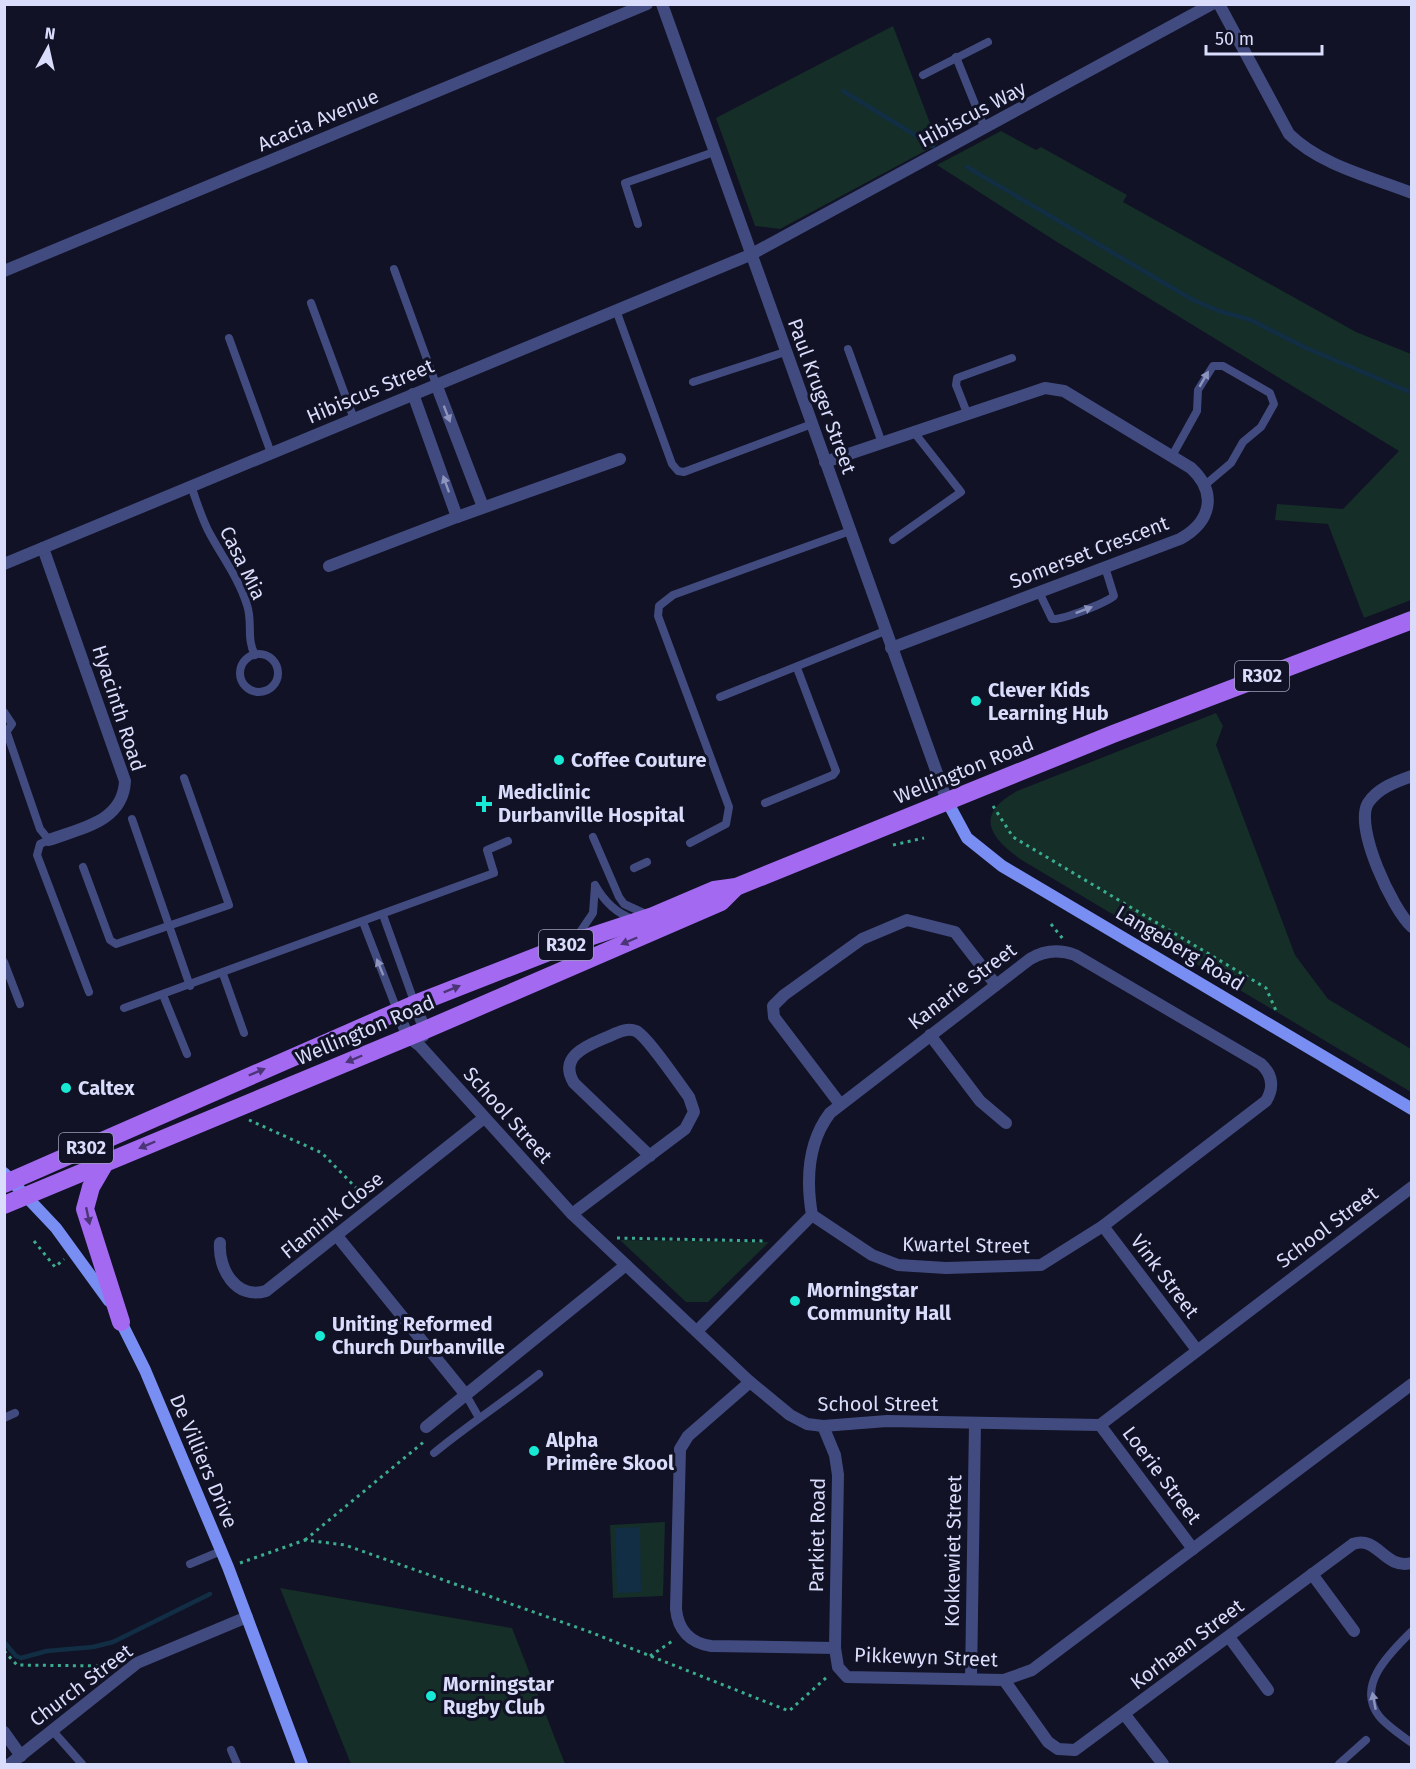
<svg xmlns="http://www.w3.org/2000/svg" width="1416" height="1769" font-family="'Fira Sans',sans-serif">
	<rect width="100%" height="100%" fill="#111225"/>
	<!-- green -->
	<g fill="#152e28">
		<polygon points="893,26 938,144 780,229 755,226 716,118"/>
		<polygon points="1001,131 1036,150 1041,147 1127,195 1123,202 1356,332 1411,354 1411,600 1364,618 1328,524 1275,520 1277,504 1343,509 1399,451 1057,242 937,165"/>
		<path d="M1216 713 1223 726 1216 745 1295 955 1328 999 1411 1049V1092L1020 859C987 835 976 814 1017 791Z"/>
		<polygon points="620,1240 769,1242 708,1302 686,1302"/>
		<polygon points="665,1522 663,1596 613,1598 610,1525"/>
		<polygon points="280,1588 512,1628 565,1764 351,1764"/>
	</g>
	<!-- water -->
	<polygon fill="#112e44" points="640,1527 641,1592 617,1593 615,1528"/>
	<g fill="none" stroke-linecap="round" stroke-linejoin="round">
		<!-- stream -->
		<g stroke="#112e44" stroke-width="4.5">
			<polyline points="843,91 933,146"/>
			<polyline points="967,167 1193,300 1219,311 1251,320 1304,347 1412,393"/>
			<polyline points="4,1642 16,1656 21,1658 47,1651 93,1647 113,1642 210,1594"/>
		</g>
		<!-- path -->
		<g stroke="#3bad8f" stroke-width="3" stroke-dasharray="3 4.5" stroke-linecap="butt">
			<polyline points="993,806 1013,837 1266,988 1277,1013"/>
			<polyline points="893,845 924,838"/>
			<polyline points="1051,924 1063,939"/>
			<polyline points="249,1120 322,1153 364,1196"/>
			<polyline points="617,1238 766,1241"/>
			<polyline points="34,1241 55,1267 64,1259"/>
			<polyline points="305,1540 426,1440"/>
			<polyline points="240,1563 305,1540 345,1545 590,1632 789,1711 828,1676"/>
			<polyline points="4,1651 17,1665 102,1666 110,1669"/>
			<polyline points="650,1656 674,1640"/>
		</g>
		<!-- lane -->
		<g stroke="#414b7f" stroke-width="8">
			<polyline points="956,57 985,129"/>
			<polyline points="923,75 988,42"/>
			<polyline points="638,224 625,183 714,152"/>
			<polyline points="394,269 436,384"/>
			<polyline points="311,303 354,419"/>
			<polyline points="616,310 672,464 678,471 684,472 812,424"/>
			<polyline points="229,338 271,453"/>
			<polyline points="848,349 882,443"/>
			<polyline points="693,382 785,352"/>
			<polyline points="967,413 956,385 957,378 1012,358"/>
			<polyline points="1172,456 1197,411 1198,390 1213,366 1223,366 1270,393 1274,404 1261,427 1243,442 1231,463 1205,485"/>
			<path d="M191 486C197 502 202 520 210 534 223 558 239 579 247 605 253 622 246 639 255 655"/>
			<polyline points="893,540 961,492 913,431"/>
			<path d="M1039 592 1052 619C1064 620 1105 603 1114 596L1105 567"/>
			<circle cx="259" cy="673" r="19"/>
			<polyline points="720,697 885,631"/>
			<polyline points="4,712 12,724 5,734"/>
			<polyline points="7,733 40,829 49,840 40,844 37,855 89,992"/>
			<polyline points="765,803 833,775 836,771 797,668"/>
			<polyline points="132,819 190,986"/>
			<polyline points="593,837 619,897 624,904 648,915"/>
			<polyline points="690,843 726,824 729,807 658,616 659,606 673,595 850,531"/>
			<polyline points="83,867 110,940 116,944 229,905 184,778"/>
			<polyline points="634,868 647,862"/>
			<path d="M595 885C604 901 615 913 633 919"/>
			<polyline points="383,915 415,1004"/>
			<polyline points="363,922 397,1010"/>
			<polyline points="576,938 593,913 595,886"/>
			<polyline points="4,962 20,1004"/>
			<polyline points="223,974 244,1033"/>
			<polyline points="163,995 187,1054"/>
			<polyline points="124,1008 494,873 487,850 508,841"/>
			<polyline points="466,1395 478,1416"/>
			<polyline points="4,1418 15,1413"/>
			<path d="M434 1453C469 1424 504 1402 539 1374"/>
			<polyline points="190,1564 221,1551"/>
			<path d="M1412 1631C1391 1652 1355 1685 1379 1716 1387 1726 1401 1735 1412 1743"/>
			<polyline points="52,1730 82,1764"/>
			<polyline points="231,1750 237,1764"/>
			<polyline points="1339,1764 1366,1740"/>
		</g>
		<!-- street -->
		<g stroke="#414b7f" stroke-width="12">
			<polyline points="662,4 947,801"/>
			<path d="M1219 4 1289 134C1320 165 1371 177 1412 193"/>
			<polyline points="4,271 647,4"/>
			<polyline points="436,384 483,507"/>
			<polyline points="413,394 457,517"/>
			<path d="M825 462 1045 388 1064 391 1191 468C1218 493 1211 522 1180 539L891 648"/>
			<path d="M43 548 125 781C123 822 81 828 49 840"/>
			<polyline points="4,564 750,255 1212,4"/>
			<polyline points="329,566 457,517 620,459"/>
			<path d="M1412 776C1395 782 1378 788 1368 803 1354 827 1392 909 1412 927"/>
			<polyline points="415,1004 425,1030 423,1036"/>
			<polyline points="398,1012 408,1037 420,1046 572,1214 750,1382 790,1415 807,1424 823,1426 887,1421 1100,1425 1412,1187"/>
			<polyline points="930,1035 980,1101 1006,1123"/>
			<polyline points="840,1104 774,1017 773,1006 784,995 862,939 907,920 955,932 996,985"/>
			<path d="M572 1214 685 1129 694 1112 689 1097C680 1085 647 1036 636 1031 626 1027 615 1034 605 1038 586 1046 558 1057 574 1083L650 1156"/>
			<polyline points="1103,1226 1197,1350"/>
			<polyline points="337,1236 466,1395"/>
			<path d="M220 1243C218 1269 236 1300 266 1291L484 1118"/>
			<path d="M697 1331 812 1215 872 1255 898 1265 946 1268 1041 1265 1103 1226 1266 1101C1274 1088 1273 1075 1261 1064L1075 955C1059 949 1045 950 1030 959L830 1113C808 1142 806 1180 812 1215"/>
			<path d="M750 1382 688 1436 680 1449 676 1609C678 1630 690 1643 711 1646L835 1648 838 1667 847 1677 1004 1680 1032 1670 1412 1384"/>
			<polyline points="1100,1425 1193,1549"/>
			<polyline points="823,1426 835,1455 838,1475 835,1648"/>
			<polyline points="426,1427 626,1265"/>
			<polyline points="1312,1574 1354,1631"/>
			<polyline points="1229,1637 1268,1690"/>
			<polyline points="971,1679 975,1423"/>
			<path d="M1004 1680 1048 1742 1058 1749 1075 1750 1353 1544C1378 1535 1384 1570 1412 1563"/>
			<polyline points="1125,1715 1163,1764"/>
			<polyline points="4,1732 21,1756"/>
			<polyline points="10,1764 137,1663 247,1617"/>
		</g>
		<!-- secondary -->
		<g stroke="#798ef3" stroke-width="12">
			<polyline points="947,801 967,838 1002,866 1412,1109"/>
			<polyline points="4,1173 56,1228 109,1301"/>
			<polyline points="118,1316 145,1370 228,1567 302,1764"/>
		</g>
		<!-- primary -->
		<g stroke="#a36af1" stroke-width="18">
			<polyline points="105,1163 91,1187 85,1209 121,1322"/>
			<polyline points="4,1184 415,1004 574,942 653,916 714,890 736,887 1113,734 1412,620"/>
			<polyline points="4,1205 425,1030 721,902 736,887"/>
		</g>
	</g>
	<!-- one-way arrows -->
	<defs><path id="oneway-solid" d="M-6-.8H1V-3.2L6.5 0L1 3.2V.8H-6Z" transform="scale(1.5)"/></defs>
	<g fill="#8d94bd">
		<use href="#oneway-solid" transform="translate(1204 379) rotate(-60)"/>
		<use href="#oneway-solid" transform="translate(447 414) rotate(69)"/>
		<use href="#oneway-solid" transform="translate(446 484) rotate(-110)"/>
		<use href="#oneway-solid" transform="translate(1084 610) rotate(-21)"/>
		<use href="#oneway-solid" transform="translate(380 967) rotate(-112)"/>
		<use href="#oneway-solid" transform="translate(1374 1701) rotate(-101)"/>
	</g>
	<g fill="#4b3577">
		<use href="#oneway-solid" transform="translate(629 941) rotate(157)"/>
		<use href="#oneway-solid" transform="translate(452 989) rotate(-22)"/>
		<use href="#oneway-solid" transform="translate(354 1059) rotate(157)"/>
		<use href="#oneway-solid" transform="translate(257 1072) rotate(-23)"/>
		<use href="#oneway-solid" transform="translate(147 1145) rotate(157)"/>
		<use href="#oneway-solid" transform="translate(88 1216) rotate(78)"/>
	</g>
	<!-- markers -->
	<g fill="#17e9d4" stroke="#111225" stroke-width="2">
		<circle cx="976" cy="701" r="6"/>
		<circle cx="559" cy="760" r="6"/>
		<path d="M481 795h6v6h6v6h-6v6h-6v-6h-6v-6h6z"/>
		<circle cx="66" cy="1088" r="6"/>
		<circle cx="795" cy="1301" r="6"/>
		<circle cx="320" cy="1336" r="6"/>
		<circle cx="534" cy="1451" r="6"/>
		<circle cx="431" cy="1696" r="6"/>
	</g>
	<g text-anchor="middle" stroke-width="6" stroke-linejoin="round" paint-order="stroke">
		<!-- shield labels -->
		<g fill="#111225" stroke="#9d9fbb" stroke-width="1.5">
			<rect x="1235" y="661" width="54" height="30" rx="4.5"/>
			<rect x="539" y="930" width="54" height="30" rx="4.5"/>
			<rect x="59" y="1133" width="54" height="30" rx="4.5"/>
		</g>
		<g font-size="18" font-weight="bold" fill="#d9dcfb">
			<text x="1262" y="682">R302</text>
			<text x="566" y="951">R302</text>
			<text x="86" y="1154">R302</text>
		</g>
		<!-- street labels -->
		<g font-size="20" fill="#d9dcfb" stroke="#111225">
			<text transform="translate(972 114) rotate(-28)" y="7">Hibiscus Way</text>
			<text transform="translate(318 120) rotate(-23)" y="7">Acacia Avenue</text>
			<text transform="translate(370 391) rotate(-23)" y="7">Hibiscus Street</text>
			<text transform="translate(822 396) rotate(70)" y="7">Paul Kruger Street</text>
			<text transform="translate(1089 552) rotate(-21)" y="7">Somerset Crescent</text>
			<text transform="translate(243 563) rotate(64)" y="7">Casa Mia</text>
			<text transform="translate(119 708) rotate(72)" y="7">Hyacinth Road</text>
			<text transform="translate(964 770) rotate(-22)" y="7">Wellington Road</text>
			<text transform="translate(1180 948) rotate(31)" y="7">Langeberg Road</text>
			<text transform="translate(962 986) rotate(-37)" y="7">Kanarie Street</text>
			<text transform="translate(365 1030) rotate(-23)" y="7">Wellington Road</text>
			<text transform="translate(508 1115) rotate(48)" y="7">School Street</text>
			<text transform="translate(332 1215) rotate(-39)" y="7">Flamink Close</text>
			<text transform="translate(1327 1227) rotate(-37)" y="7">School Street</text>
			<text transform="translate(966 1245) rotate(1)" y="7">Kwartel Street</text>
			<text transform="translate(1165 1276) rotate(53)" y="7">Vink Street</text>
			<text x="878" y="1411">School Street</text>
			<text transform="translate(204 1461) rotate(67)" y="7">De Villiers Drive</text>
			<text transform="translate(1162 1475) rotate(53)" y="7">Loerie Street</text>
			<text transform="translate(817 1535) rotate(-89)" y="7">Parkiet Road</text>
			<text transform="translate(953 1551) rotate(-89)" y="7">Kokkewiet Street</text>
			<text transform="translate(1187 1644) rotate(-37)" y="7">Korhaan Street</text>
			<text transform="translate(926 1657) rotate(2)" y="7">Pikkewyn Street</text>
			<text transform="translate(81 1685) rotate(-37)" y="7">Church Street</text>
		</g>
		<!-- poi labels -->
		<g font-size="20" font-weight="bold" fill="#d9dcfb" stroke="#111225" text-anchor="start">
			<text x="988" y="697">Clever Kids<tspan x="988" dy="23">Learning Hub</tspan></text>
			<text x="571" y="767">Coffee Couture</text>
			<text x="498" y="799">Mediclinic<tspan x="498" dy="23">Durbanville Hospital</tspan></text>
			<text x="78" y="1095">Caltex</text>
			<text x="807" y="1297">Morningstar<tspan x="807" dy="23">Community Hall</tspan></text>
			<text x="332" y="1331">Uniting Reformed<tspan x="332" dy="23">Church Durbanville</tspan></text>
			<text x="546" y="1447">Alpha<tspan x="546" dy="23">Primêre Skool</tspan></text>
			<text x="443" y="1691">Morningstar<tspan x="443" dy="23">Rugby Club</tspan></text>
		</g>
	</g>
	<!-- border -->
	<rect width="1416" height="1769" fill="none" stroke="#d9dcfb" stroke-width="12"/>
	<!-- north arrow -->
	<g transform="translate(48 48) rotate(8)" stroke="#111225" stroke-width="4.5" paint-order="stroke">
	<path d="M0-4.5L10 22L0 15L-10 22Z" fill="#d9dcfb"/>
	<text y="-9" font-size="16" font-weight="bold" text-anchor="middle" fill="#d9dcfb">N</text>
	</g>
	<!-- scale -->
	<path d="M1206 45v9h116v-9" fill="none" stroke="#d9dcfb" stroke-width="3"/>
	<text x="1215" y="45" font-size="18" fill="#d9dcfb" stroke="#111225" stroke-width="4.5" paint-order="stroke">50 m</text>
</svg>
